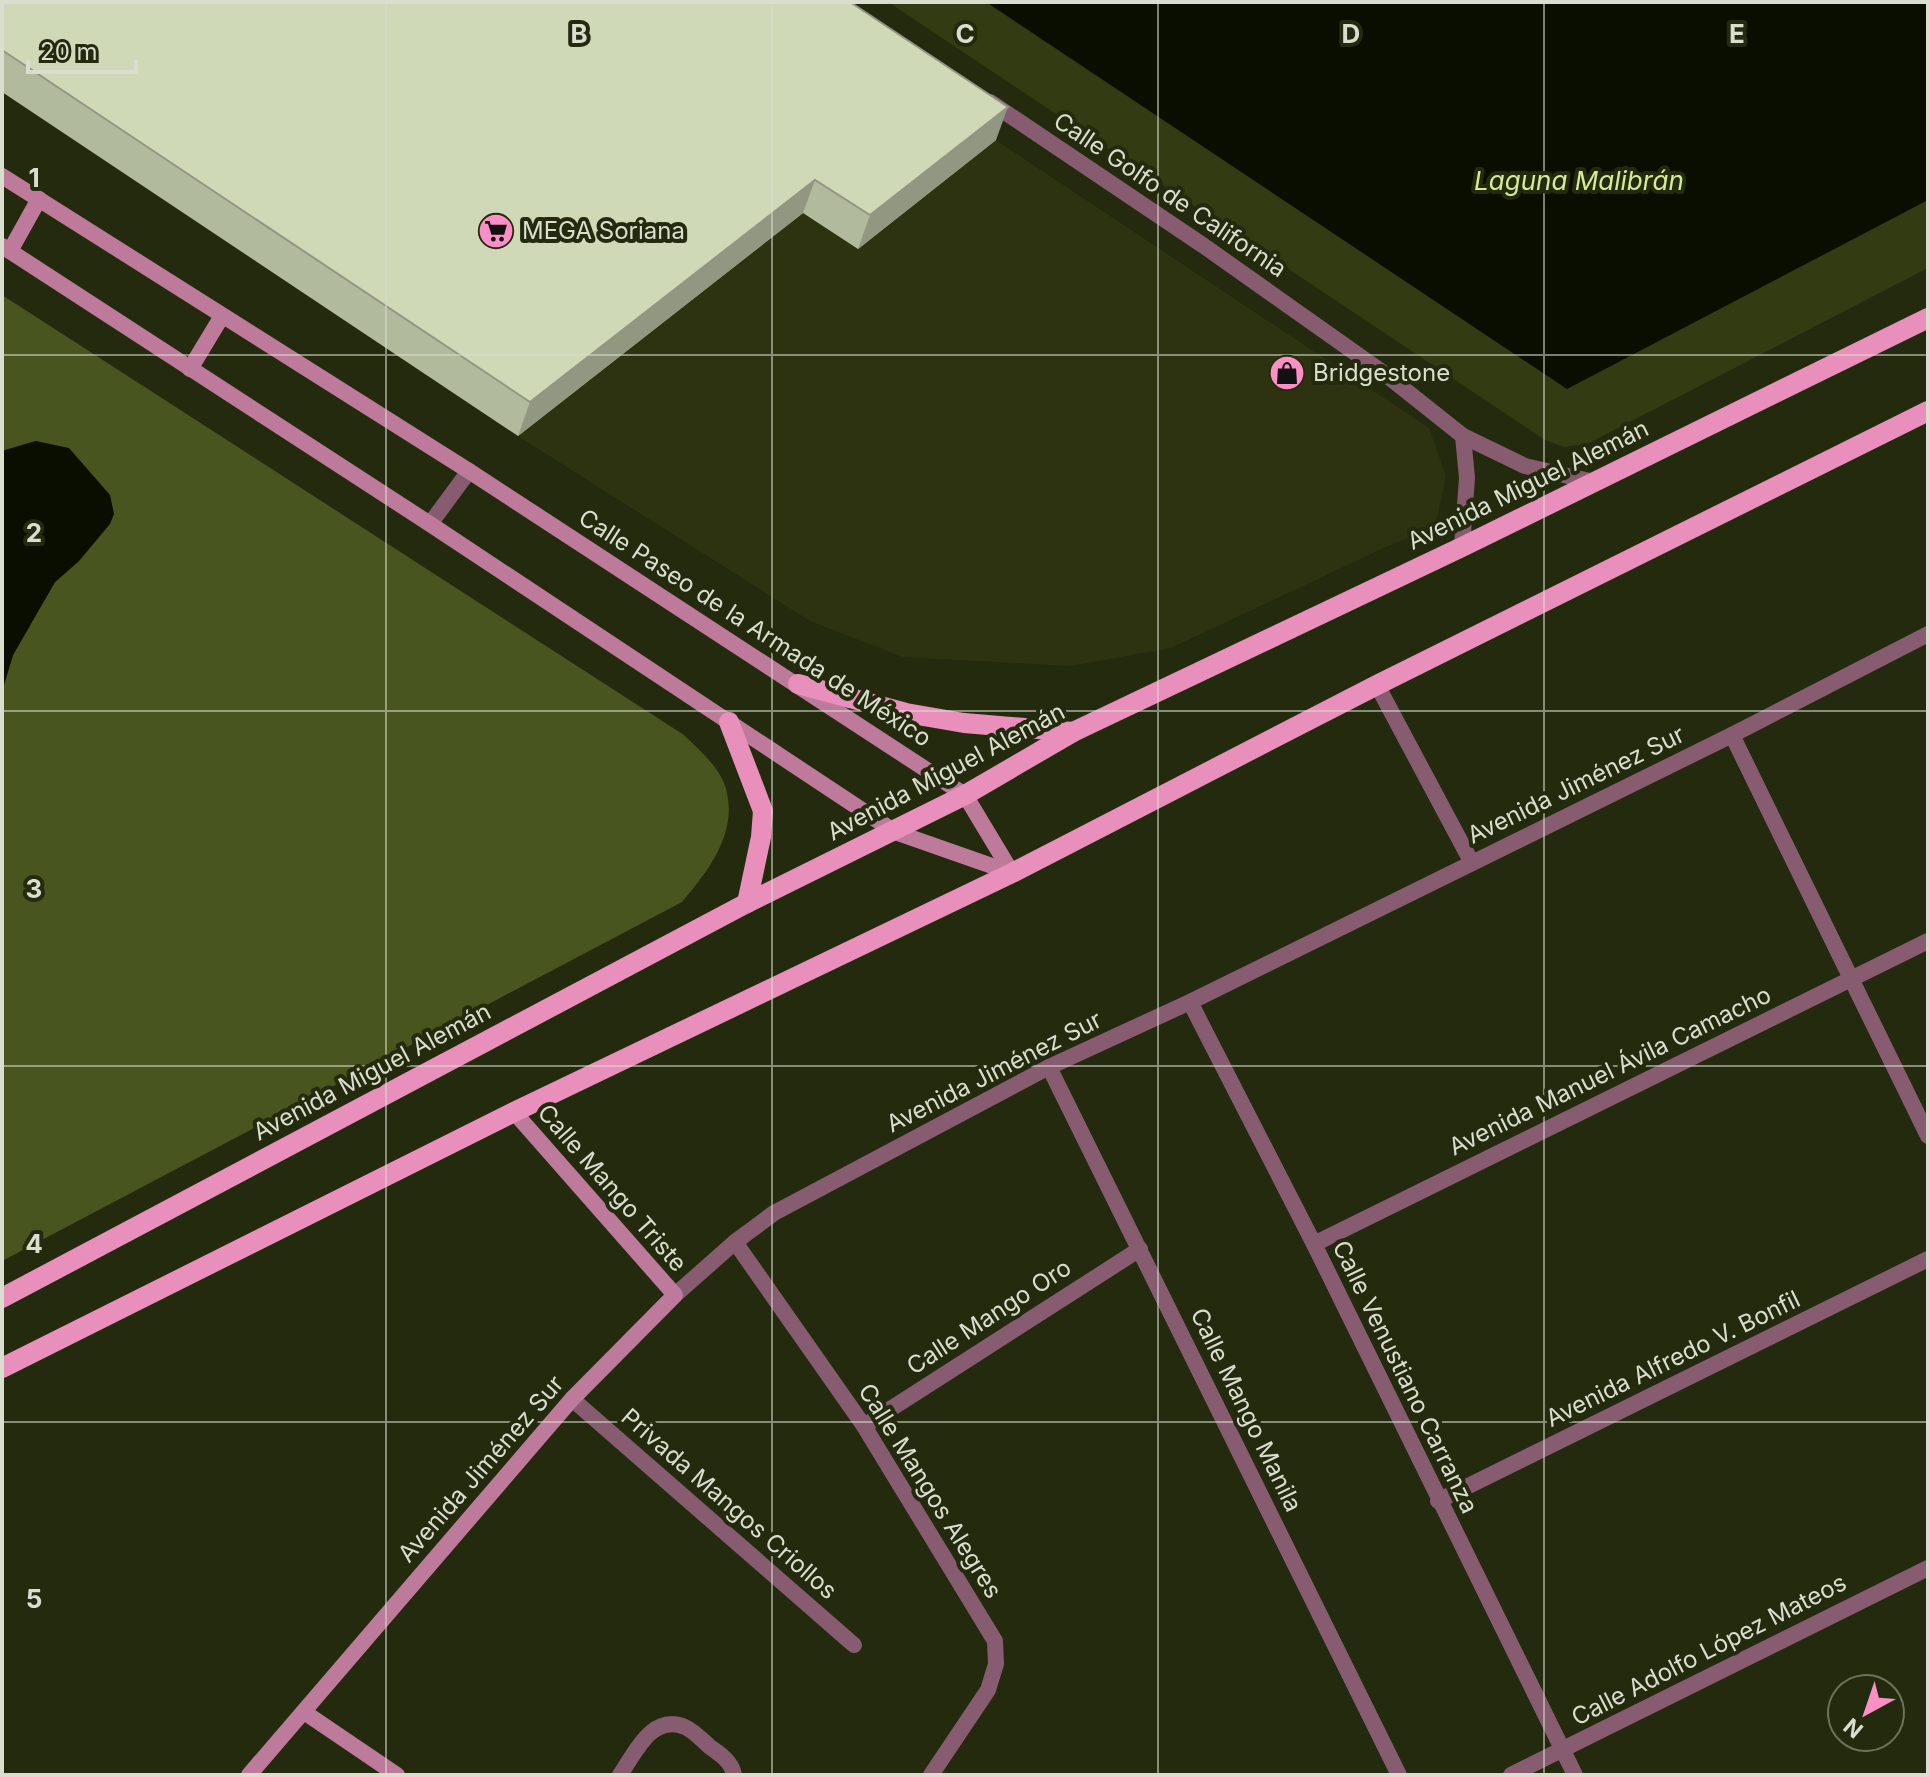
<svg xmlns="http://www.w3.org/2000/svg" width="1930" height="1777" font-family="Inter,sans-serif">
	<rect width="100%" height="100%" fill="#242a0e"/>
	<!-- built -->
	<polygon fill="#2d3311" points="2,2 788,2 1429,428 1446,476 1435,527 1388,546 1171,648 1070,666 903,657 810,621 518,436 2,92"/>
	<!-- green -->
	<polygon fill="#323b11" points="888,2 1928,2 1928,268 1587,444 1564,447 1545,440"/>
	<!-- forest -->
	<path fill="#49551f" d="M2 295 684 735C699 750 720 767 726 789 738 833 709 870 682 902L2 1261V691L13 655 55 582 79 561 36 441 2 451Z"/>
	<!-- water -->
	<g fill="#090e00">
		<polygon points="986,2 1928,2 1928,200 1567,389"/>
		<polygon points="36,441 69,448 110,495 114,514 110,524 79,561 55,582 13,655 2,691 2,451"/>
	</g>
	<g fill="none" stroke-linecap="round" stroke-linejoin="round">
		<!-- lane -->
		<g stroke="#875c71" stroke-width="16">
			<polyline points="990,102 1204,246 1385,374 1463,436 1525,466 1594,482"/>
			<polyline points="430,524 469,471"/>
			<polyline points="1462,547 1467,478 1463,436"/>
			<path d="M620 1775C635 1753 652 1713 685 1727 694 1731 702 1740 710 1747 720 1754 732 1762 734 1775"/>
		</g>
		<!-- street -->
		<g stroke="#875c71" stroke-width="16">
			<polyline points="1377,685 1472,863"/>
			<polyline points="1732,735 1928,1136"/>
			<polyline points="1190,1002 1314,1244 1575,1775"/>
			<polyline points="1049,1067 1399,1775"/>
			<polyline points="735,1242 864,1426 995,1641 996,1664 988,1690 931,1775"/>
			<polyline points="1314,1244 1928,941"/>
			<polyline points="675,1295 735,1242 774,1213 1049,1067 1190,1002 1732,735 1928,634"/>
			<polyline points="572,1399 854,1645"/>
			<polyline points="864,1426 1140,1249"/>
			<polyline points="1438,1501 1928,1259"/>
			<polyline points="1511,1775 1928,1568"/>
		</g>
		<!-- secondary -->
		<g stroke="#be7a9b" stroke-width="16">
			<polyline points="2,176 469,471 965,795 1012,873"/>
			<polyline points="2,246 430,524 895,832 1012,873"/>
			<polyline points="10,251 39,199"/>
			<polyline points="190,369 222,316"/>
			<polyline points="304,1712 397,1775"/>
			<polyline points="249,1775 572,1399 675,1295 514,1112"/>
		</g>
		<!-- primary -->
		<g stroke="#e890bb" stroke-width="20">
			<polyline points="798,684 906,713 964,723 1073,732"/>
			<polyline points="729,722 763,811 761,837 747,903"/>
			<polyline points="2,1298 747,903 965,795 1073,732 1462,547 1928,318"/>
			<polyline points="2,1368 514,1112 1012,873 1377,685 1928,411"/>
		</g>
	</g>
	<!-- wall -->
	<polygon fill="#b2ba9d" points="2,2 996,140 858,249 803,213 518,436 2,92"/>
	<!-- shaded-wall -->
	<g fill="#919780">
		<polygon points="1008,107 996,140 858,249 870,215"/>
		<polygon points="815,180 803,213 518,436 530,402"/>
	</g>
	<!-- building -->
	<polygon fill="#cfd8b7" stroke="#919780" stroke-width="2" points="2,2 850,2 1008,107 870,215 815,180 530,402 2,50"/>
	<!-- grid -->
	<path fill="none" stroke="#d9dece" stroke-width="2" stroke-opacity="0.55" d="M386 2V1775M772 2V1775M1158 2V1775M1544 2V1775M2 355H1928M2 711H1928M2 1066H1928M2 1422H1928"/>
	<!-- icons -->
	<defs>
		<symbol id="supermarket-disc" viewBox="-11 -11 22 22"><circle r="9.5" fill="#fb8fc6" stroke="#242a0e"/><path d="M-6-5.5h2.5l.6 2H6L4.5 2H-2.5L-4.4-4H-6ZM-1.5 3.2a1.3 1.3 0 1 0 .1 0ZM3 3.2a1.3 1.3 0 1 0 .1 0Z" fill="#111"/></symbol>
		<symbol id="shop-disc" viewBox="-11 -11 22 22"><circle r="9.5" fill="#fb8fc6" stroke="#242a0e"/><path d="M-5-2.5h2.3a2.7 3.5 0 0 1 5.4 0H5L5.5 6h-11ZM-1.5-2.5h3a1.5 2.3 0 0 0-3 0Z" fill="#111"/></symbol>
	</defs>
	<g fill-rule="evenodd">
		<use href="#supermarket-disc" x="476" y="211" width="40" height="40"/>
		<use href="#shop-disc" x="1267" y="353" width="40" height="40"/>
	</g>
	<g text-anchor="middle" stroke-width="8" stroke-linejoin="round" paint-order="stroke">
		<!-- street labels -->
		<g font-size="24" fill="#d9dece" stroke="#242a0e">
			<text transform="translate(1170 195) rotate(34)" y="8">Calle Golfo de California</text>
			<text transform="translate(1528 485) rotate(-26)" y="8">Avenida Miguel Alemán</text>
			<text transform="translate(755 628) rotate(33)" y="8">Calle Paseo de la Armada de México</text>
			<text transform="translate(946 772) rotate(-28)" y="8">Avenida Miguel Alemán</text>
			<text transform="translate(1576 785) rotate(-26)" y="8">Avenida Jiménez Sur</text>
			<text transform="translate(1610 1071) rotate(-26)" y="8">Avenida Manuel Ávila Camacho</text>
			<text transform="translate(372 1072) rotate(-28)" y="8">Avenida Miguel Alemán</text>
			<text transform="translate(994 1072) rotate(-27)" y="8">Avenida Jiménez Sur</text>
			<text transform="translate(612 1188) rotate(49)" y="8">Calle Mango Triste</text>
			<text transform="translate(989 1317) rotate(-33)" y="8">Calle Mango Oro</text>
			<text transform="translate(1673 1359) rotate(-26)" y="8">Avenida Alfredo V. Bonfil</text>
			<text transform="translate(1405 1377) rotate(64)" y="8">Calle Venustiano Carranza</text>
			<text transform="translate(1246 1410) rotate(64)" y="8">Calle Mango Manila</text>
			<text transform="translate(481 1469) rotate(-49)" y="8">Avenida Jiménez Sur</text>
			<text transform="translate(930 1491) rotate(58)" y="8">Calle Mangos Alegres</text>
			<text transform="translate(729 1504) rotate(41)" y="8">Privada Mangos Criollos</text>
			<text transform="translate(1709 1650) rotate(-27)" y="8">Calle Adolfo López Mateos</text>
		</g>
		<!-- poi labels -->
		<g font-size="24" fill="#d9dece" stroke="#242a0e" text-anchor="start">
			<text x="522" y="239">MEGA Soriana</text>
			<text x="1313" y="381">Bridgestone</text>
		</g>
		<!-- water labels -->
		<g font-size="26" font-style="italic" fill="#d5eb97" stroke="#242a0e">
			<text x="1579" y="190">Laguna Malibrán</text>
		</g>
	</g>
	<g font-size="26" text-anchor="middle" font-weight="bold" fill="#d9dece" stroke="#242a0e" stroke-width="8" stroke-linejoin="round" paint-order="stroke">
		<text x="579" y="43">B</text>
		<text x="965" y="43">C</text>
		<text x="1351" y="43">D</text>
		<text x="1737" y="43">E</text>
		<text x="34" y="187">1</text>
		<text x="34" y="542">2</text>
		<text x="34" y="898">3</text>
		<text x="34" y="1253">4</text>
		<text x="34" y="1608">5</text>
	</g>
	<!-- border -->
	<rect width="1930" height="1777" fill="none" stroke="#d9dece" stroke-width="8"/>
	<!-- north arrow -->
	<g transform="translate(1866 1713) rotate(220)"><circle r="38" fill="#242a0e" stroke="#6c725b" stroke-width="2"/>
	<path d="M0-6L14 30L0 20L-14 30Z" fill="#fb8fc6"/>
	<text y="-12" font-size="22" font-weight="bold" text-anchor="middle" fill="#d9dece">N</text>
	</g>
	<!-- scale -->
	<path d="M28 60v12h108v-12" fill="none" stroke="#d9dece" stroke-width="4"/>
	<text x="40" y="60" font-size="24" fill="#d9dece" stroke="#242a0e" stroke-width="6" paint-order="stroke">20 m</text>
</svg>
